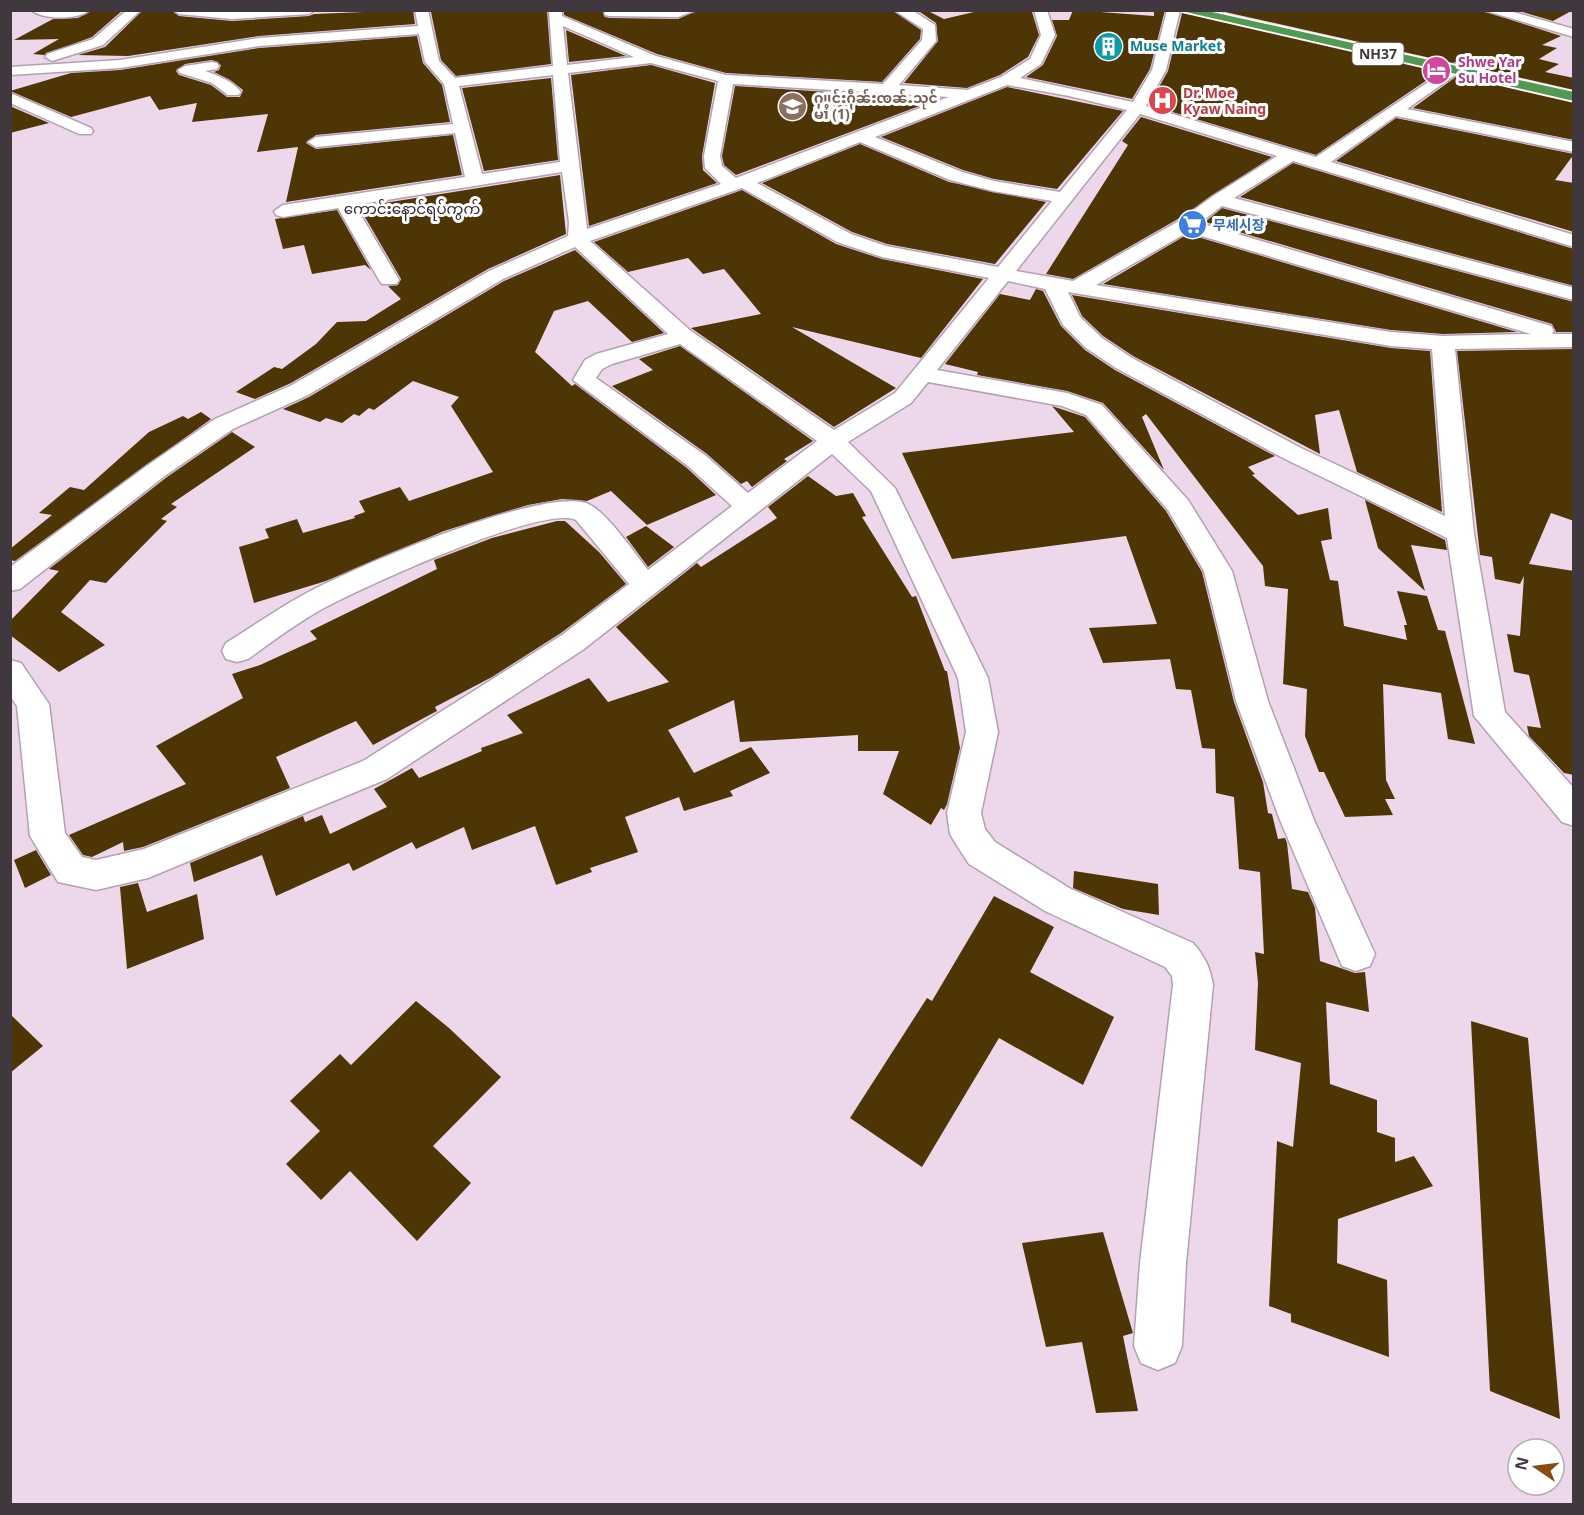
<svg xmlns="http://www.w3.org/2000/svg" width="1584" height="1515" font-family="'Noto Sans','Noto Sans KR','Noto Sans Myanmar',sans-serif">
	<rect width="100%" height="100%" fill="#edd7ea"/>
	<!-- building -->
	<g fill="#4d3505" fill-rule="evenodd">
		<polygon points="92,10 123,10 92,37 44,55 33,54 59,39 14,40 53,19 78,18"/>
		<polygon points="143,10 171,10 179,16 232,21 309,16 314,14 413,10 415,24 259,36 128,56 78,55 105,47"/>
		<polygon points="456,10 547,10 551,64 456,76 441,60 431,12"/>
		<polygon points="564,10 602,10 605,17 610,18 678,19 698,10 892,10 921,30 920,39 882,82 726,73 657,54 564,15"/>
		<polygon points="917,10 926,10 944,19 974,12 1032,12 1039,35 1028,57 1000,75 967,88 904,83 938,41 936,23"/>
		<polygon points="1073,10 1154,16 1154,10 1165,10 1150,69 1132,99 1026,77 1043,65 1057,36 1052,20 1069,20"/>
		<polygon points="1216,10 1481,10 1561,36 1542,45 1557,48 1539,59 1559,64 1545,72 1574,78 1574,90 1469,66 1461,59 1453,63"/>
		<polygon points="1516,10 1573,10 1553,21"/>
		<polygon points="1182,13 1439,72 1316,155 1149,105 1168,71"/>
		<polygon points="566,30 626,56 569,62"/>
		<path d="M417 36 423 63 442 85 450 122 316 135 306 143 316 149 453 135 462 175 286 202 298 147 257 152 268 114 192 122 197 103 159 110 150 96 71 117 10 91 71 73 120 70 259 48ZM212 60 221 65 219 70 214 72 230 80 243 90 240 97H227L211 85 179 75 176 71 185 64Z"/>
		<polygon points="651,65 715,83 702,156 703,170 717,183 589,226 571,75"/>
		<polygon points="1457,76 1574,103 1574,140 1413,108"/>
		<polygon points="551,78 558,160 484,171 462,88"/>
		<polygon points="735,86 938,99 736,175 724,165 722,156"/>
		<polygon points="1007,87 1123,111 1057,189 994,179 963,170 881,137"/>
		<polygon points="10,106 49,123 10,133"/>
		<polygon points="1141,117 1272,157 1178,219 1073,279 1046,274 1128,145 1122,141"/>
		<polygon points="1396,118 1574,154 1555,180 1574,183 1574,232 1336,161"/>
		<polygon points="860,144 949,182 1046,202 995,264 887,244 852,232 762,183"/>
		<polygon points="1293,163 1574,249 1574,286 1240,197"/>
		<polygon points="560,175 566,234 488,269 291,383 255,399 236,392 274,367 282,369 316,344 337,322 366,321 401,299 388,286 398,285 401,279 359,207"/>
		<polygon points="742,190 836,244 882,259 983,279 921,358 792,327 896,388 834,427 691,328 761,314 724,269 703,274 688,258 628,272 594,242"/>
		<polygon points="1222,208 1574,302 1574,332 1556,332 1552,324 1205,222"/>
		<polygon points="337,210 371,270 365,265 312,274 304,245 283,249 275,219"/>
		<polygon points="1188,234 1517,332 1443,334 1391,330 1103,284"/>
		<polygon points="575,250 664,333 632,342 588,301 554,311 535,352 572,386 575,384 687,468 716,495 647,525 611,491 587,501 562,499 528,505 444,531 326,581 254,603 239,547 269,538 265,529 297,519 303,533 355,518 354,516 365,512 359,501 400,487 409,501 493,472 451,406 459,397 413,381 374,410 369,408 359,416 354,414 342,423 326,418 320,422 283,409 309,397 504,281"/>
		<polygon points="1036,289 1043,291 1061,326 1085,350 1115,370 1275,456 1248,467 1255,474 1252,475 1298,515 1328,508 1332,539 1321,541 1330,580 1338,581 1344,626 1407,640 1404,625 1407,625 1397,591 1427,596 1438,630 1445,631 1475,744 1448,739 1441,693 1383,684 1386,780 1395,799 1385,799 1393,815 1345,817 1324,772 1319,772 1305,736 1307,689 1283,684 1288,589 1265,586 1263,566 1146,414 1142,417 1164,470 1103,403 1067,391 977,375 978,372 945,364 1000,294 1030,300"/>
		<polygon points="1072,295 1391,348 1430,351 1442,512 1357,472 1339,410 1315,415 1320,454 1133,356 1103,336 1082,316"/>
		<polygon points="680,346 813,441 784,459 787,461 752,487 747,481 741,484 707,454 612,386 653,370 639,359"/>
		<polygon points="1573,349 1574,521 1551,513 1529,564 1574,571 1574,775 1564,773 1529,736 1527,726 1541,728 1529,675 1514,672 1507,634 1520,636 1524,576 1520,584 1495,579 1492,557 1480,555 1457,351"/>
		<polygon points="1052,406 1085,417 1166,511 1202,572 1234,702 1263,782 1268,813 1272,814 1278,839 1285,838 1287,843 1292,889 1308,892 1315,908 1320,961 1355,973 1365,972 1369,1012 1326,1002 1330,1084 1377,1100 1377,1132 1395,1138 1395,1162 1414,1156 1433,1186 1338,1219 1337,1263 1387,1280 1389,1357 1291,1322 1291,1314 1269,1306 1277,1141 1293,1147 1301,1063 1255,1050 1258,983 1255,952 1264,954 1260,872 1239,869 1234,797 1216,793 1215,749 1202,748 1191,690 1176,689 1170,659 1103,663 1089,628 1157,624 1126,536 952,559 902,453 1074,432"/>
		<polygon points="201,412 211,419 15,561 10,560 10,549 52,515 39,513 70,487 84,490 149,432 183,416 188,419"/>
		<polygon points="232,432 255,447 171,504 177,507 161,519 167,521 106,583 90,580 61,612 105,645 59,672 10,635 10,621 59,571 49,569 167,477"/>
		<polygon points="808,476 836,496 853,493 866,516 862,517 912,597 916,596 945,671 947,671 960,748 947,804 944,810 941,808 931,825 883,794 899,751 858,751 858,735 740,742 734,700 668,730 694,773 751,747 770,773 730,791 733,796 684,811 679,797 625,817 638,852 590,868 592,872 556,885 535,826 472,850 464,827 416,849 412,842 353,871 349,863 276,896 262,855 194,882 190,863 303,816 305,822 322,815 330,834 387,807 374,789 412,768 419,778 482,751 481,748 523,733 507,715 589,678 608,702 669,682 616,627 697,563 701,567 777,518 768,507"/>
		<polygon points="1365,500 1445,540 1447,550 1411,545 1425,591 1378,548"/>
		<polygon points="557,521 565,521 599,552 626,584 561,633 492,677 435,707 437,711 373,745 356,721 276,757 290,788 143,847 124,851 123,842 92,857 83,855 69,835 186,784 156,746 243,698 232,674 260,665 317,639 310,631 437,569 434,560 492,538"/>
		<polygon points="646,526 674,547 648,567 626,537"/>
		<polygon points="36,850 51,875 25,888 14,860"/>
		<polygon points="1074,871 1158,884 1159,915 1123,909 1073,888"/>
		<polygon points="138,883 147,912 197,894 204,939 127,969 120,887"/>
		<polygon points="994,896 1054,927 1030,972 1114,1017 1083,1085 999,1038 922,1167 850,1118 927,998 932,1001"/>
		<polygon points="416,1001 449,1028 501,1077 433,1146 471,1183 417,1241 350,1171 321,1200 286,1164 320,1131 290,1101 340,1054 351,1065"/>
		<polygon points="10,1014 43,1046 10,1073"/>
		<polygon points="1471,1021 1528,1038 1560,1419 1490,1391"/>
		<polygon points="1103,1232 1133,1333 1123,1336 1138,1411 1096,1413 1082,1342 1046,1347 1022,1243"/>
	</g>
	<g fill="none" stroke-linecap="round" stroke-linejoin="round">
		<defs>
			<g id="minor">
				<path d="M31 10H90C78 20 43 20 31 10Z"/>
				<polygon points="127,10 141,10 103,45 52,61 45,57 47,54 93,39"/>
				<polygon points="173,10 315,10 309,14 232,19 179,14"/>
				<path d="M415 10H428L439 61 455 78 553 66 549 10H562V16L656 56 726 75 883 84 922 40 923 29 894 10H912L935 25 936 41 899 85 967 90 1001 77 1030 59 1041 35 1034 10H1047L1055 35 1041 64 1020 78 1133 102 1152 70 1167 10H1180L1166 70 1146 106 1316 157 1460 61 1467 65 1465 68 1407 109 1574 142V152L1396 116 1331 162 1574 235V247L1293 161 1234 198 1574 288V300L1222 206 1200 223 1551 326 1554 331 1552 334H1574L1572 347 1455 349 1474 534 1505 712 1574 788V826L1562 822 1474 716 1447 538 1283 458 1116 368 1086 348 1063 325 1045 289 1008 281 937 370 1067 393 1102 405 1188 500 1232 571 1268 701 1314 820 1375 954 1370 966 1356 971 1342 966 1280 820 1236 701 1204 571 1168 510 1086 415 1062 406 928 382 911 403 848 442 895 488 988 678 998 732 981 813 985 829 995 842 1071 889 1193 943C1205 957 1210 967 1213 985L1186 1263 1182 1346 1175 1363 1158 1370 1141 1363 1134 1346 1140 1263 1173 985 1172 976 1165 967 1045 911 969 864 956 844 950 834 947 813 966 732 958 678 871 491 832 454 584 649 387 779 148 878 96 890 58 882 30 836 17 706 10 696V660L21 663 49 704 65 833 82 857 96 860 144 849 363 761 562 635 629 584 576 520C543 504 361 588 324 608 297 623 273 641 248 659L237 662 226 659 222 651 226 643C252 627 277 609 303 595 352 568 538 488 586 503 606 510 634 553 648 570L732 506 688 466 573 380 585 360 596 354 668 334 575 247 503 279 308 395 233 429 166 475 20 589 10 591V567L148 465 215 419 292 385 489 271 568 236 569 222 562 172 355 205 399 280 396 284H382L379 280 338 208 283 217 276 215 274 211 283 205 465 177 455 133 316 147 308 142 316 137 453 124 444 84 425 62 419 34 259 46 120 68 10 75V67L120 60 259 38 418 26ZM563 26 634 57 567 65ZM651 63 718 81 704 156 705 168 721 184 587 229 568 73ZM553 75 560 162 482 174 459 86ZM733 84 949 97 736 178 722 166 720 156ZM1007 85 1069 96 1127 110 1060 192 994 181 962 172 875 137ZM1140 114 1277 156 1213 196 1179 221 1073 281 1016 271ZM860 142 950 180 993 191 1052 201 998 267 886 246 851 234 757 183ZM742 188 837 242 882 257 989 278 895 393 834 430 691 331 590 241ZM1188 232 1531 334 1443 336 1391 332 1096 285ZM1068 292 1391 346 1432 349 1445 516 1301 448 1132 358 1102 338 1080 317ZM680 344 817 441 748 493 706 456 596 378 602 369 612 364Z"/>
				<polygon points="604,10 696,10 678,17 610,16 605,15"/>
				<polygon points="1483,10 1506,10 1574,29 1574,37"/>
				<path d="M212 62 217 63 219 66 217 69 205 71C219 76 231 80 241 92L238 95H228L212 83 180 73 178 70 185 66Z"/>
				<polygon points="10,93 91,128 93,131 91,134 79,134 10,103"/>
			</g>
			<polygon id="highway" points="1177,10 1203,10 1574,92 1574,101"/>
		</defs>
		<!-- minor casing -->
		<use href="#minor" stroke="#b5a0b3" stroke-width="3"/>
		<!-- highway casing -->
		<use href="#highway" stroke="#fff" stroke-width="3"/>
		<!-- minor -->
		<use href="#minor" fill="#fff" fill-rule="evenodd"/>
		<!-- highway -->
		<use href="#highway" fill="#529a53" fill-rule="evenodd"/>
	</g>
	<!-- icons -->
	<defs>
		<symbol id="building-disc" viewBox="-11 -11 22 22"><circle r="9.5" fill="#0f9aa8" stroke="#fff"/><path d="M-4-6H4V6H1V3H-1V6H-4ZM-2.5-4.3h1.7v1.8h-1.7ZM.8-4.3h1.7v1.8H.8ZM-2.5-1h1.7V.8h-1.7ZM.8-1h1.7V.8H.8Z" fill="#fff"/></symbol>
		<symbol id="hotel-disc" viewBox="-11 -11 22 22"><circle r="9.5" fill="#d1479c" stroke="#fff"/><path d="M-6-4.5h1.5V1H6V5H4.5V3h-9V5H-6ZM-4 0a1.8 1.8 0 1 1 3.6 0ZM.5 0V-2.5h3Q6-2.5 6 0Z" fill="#fff"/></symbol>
		<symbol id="hospital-disc" viewBox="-11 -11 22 22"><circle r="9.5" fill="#e0444e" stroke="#fff"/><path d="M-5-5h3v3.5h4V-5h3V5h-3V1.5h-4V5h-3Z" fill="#fff"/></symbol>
		<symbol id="school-disc" viewBox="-11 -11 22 22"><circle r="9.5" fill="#8d6e63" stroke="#fff"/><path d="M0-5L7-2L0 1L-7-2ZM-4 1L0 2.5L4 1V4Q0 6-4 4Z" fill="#fff"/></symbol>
		<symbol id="supermarket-disc" viewBox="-11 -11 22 22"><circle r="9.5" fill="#3f7fe0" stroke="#fff"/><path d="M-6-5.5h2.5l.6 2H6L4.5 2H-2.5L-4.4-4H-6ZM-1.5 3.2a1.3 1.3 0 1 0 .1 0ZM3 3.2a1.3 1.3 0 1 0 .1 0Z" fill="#fff"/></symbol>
	</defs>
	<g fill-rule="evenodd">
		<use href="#building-disc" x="1092" y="30" width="33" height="33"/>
		<use href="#hotel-disc" x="1420" y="54" width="33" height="33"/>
		<use href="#hospital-disc" x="1146" y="84" width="33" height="33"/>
		<use href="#school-disc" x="776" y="90" width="33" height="33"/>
		<use href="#supermarket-disc" x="1176" y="208" width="33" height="33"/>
	</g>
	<g text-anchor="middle" stroke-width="6" stroke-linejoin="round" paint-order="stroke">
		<!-- far-culture labels -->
		<g font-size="14" font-weight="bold" fill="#0d838f" stroke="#fff" text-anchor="start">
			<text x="1130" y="51">Muse Market</text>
		</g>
		<!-- shield labels -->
		<rect fill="#fff" stroke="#797379" stroke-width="1.5" x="1352.5" y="43" width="51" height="22" rx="4.5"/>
		<g font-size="14" font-weight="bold" fill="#40373f">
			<text x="1378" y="59">NH37</text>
		</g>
		<!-- far-hotel labels -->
		<g font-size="14" font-weight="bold" fill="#b23c85" stroke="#fff" text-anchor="start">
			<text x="1458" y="67">Shwe Yar<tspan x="1458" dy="16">Su Hotel</tspan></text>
		</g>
		<!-- far-health labels -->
		<g font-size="14" font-weight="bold" fill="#be3a42" stroke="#fff" text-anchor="start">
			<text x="1183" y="98">Dr. Moe<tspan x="1183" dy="16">Kyaw Naing</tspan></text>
		</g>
		<!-- far-education labels -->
		<g font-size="14" font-weight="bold" fill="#785e54" stroke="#fff" text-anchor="start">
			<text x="814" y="103">ႁူင်းႁဵၼ်းၸၼ်ႉသုင်<tspan x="814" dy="16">မၢႆ (1)</tspan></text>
		</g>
		<!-- far-shop labels -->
		<g font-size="14" font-weight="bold" fill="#366cbe" stroke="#fff" text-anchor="start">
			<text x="1213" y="230">무세시장</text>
		</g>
		<!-- far-quarter labels -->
		<g font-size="15" fill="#342332" stroke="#fff">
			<text x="412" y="214">ကောင်းနောင်ရပ်ကွက်</text>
		</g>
	</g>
	<!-- border -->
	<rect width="1584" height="1515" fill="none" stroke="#40373f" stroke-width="24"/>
	<!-- north arrow -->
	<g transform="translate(1536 1467) rotate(284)"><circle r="28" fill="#ffffff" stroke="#b3afb2" stroke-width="1.5"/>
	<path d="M0-4.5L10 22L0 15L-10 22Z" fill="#894c0e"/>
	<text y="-9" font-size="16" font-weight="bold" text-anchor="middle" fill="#40373f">N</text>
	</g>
</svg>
